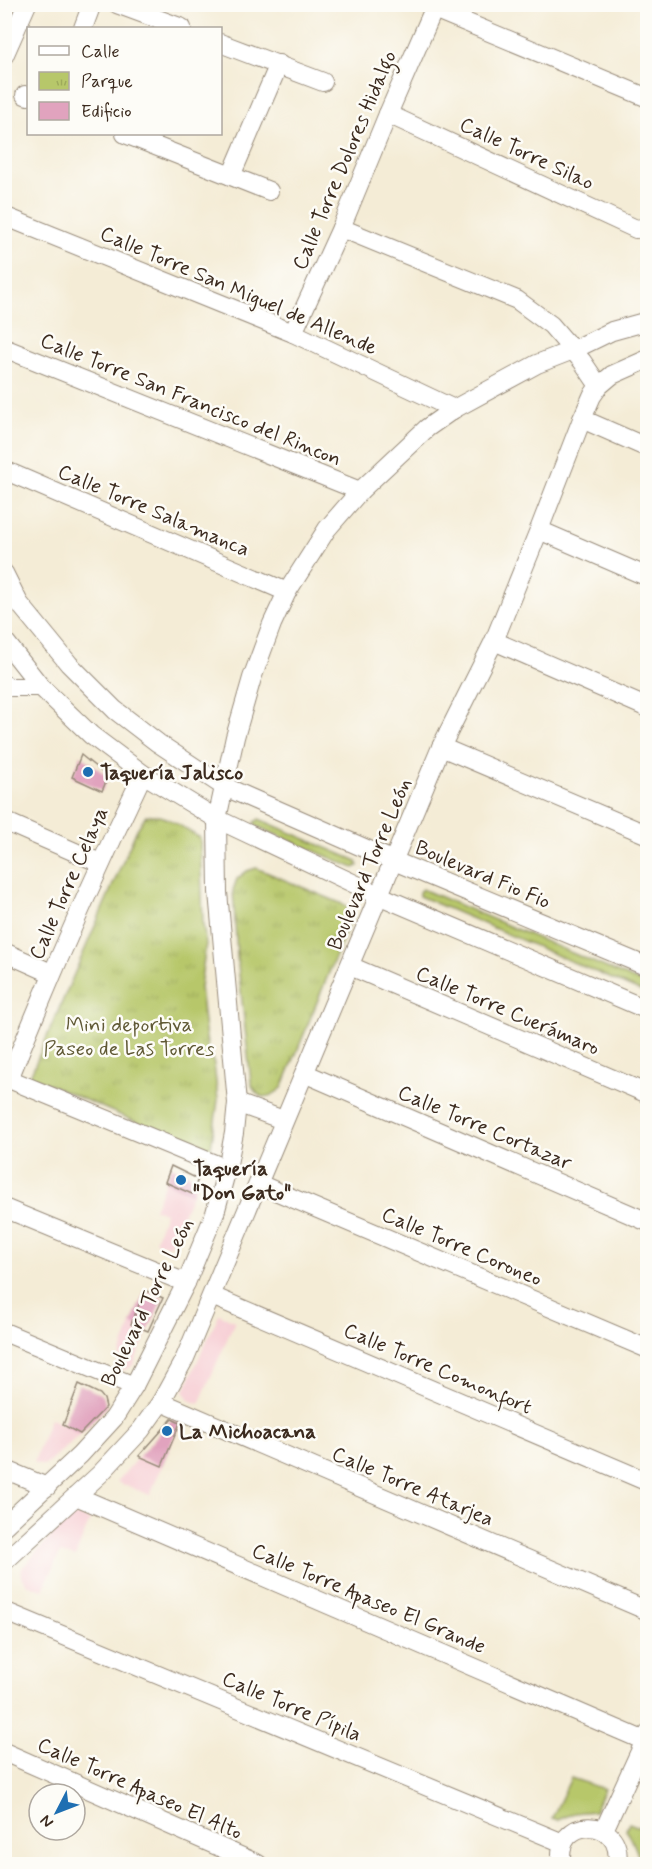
<svg xmlns="http://www.w3.org/2000/svg" width="652" height="1869" font-family="Mynerve,sans-serif">
	<defs>
		<pattern id="park-tufts" width="24" height="20" patternUnits="userSpaceOnUse" patternTransform="scale(1.5)"><rect width="24" height="20" fill="#b7c76a"/><path d="M3 7l-1-3M5 7V3M7 7l1-3M15 17l-1-3M17 17v-4M19 17l1-3" fill="none" stroke="#9eab5b"/></pattern>
	</defs>
	<rect width="100%" height="100%" fill="#fdfcf7"/>
	<filter id="ink" filterUnits="userSpaceOnUse"><feTurbulence type="fractalNoise" baseFrequency=".0167" numOctaves="2"/><feDisplacementMap in="SourceGraphic" scale="12" xChannelSelector="R" yChannelSelector="G"/><feConvolveMatrix kernelMatrix="1 2 1 2 8 2 1 2 1" color-interpolation-filters="sRGB"/></filter>
	<filter id="wash" filterUnits="userSpaceOnUse"><feTurbulence type="fractalNoise" baseFrequency=".008" numOctaves="4" result="noise"/><feDisplacementMap in="SourceGraphic" scale="24" xChannelSelector="R" yChannelSelector="G"/><feGaussianBlur stdDeviation="1.35" result="paint"/><feColorMatrix in="noise" values="0 0 0 0 0 0 0 0 0 0 0 0 0 0 0 0 0 1.4 0 .05"/><feComposite in="paint" operator="in"/></filter>
	<g filter="url(#wash)">
		<rect width="100%" height="100%" fill="#f4ecd6"/>
		<!-- built -->
		<g fill="#f7cfd5">
			<polygon points="165,1182 192,1194 169,1246 155,1241 165,1213 154,1209"/>
			<polygon points="219,1314 235,1321 199,1404 189,1400 184,1391"/>
			<polygon points="131,1324 148,1331 134,1364 129,1368 123,1370 115,1369"/>
			<polygon points="50,1418 80,1434 49,1462 43,1465 34,1462"/>
			<polygon points="139,1456 162,1466 150,1495 117,1482"/>
			<polygon points="77,1516 90,1520 75,1557 60,1553 43,1590 27,1584 21,1575 22,1568 67,1519"/>
		</g>
		<!-- green -->
		<g fill="#b7c76a" stroke="#797844" stroke-width="1.5">
			<polygon points="259,819 357,861 358,866 354,868 256,826 255,822"/>
			<polygon points="422,889 647,985 647,994 419,896 419,892"/>
			<polygon points="571,1778 604,1789 594,1811 574,1813 558,1820 552,1818"/>
			<path d="M629 1823 647 1830V1864H643C636 1855 635 1841 626 1830Z"/>
		</g>
		<!-- park -->
		<g fill="url(#park-tufts)" stroke="#797844" stroke-width="1.5">
			<path d="M151 815C168 815 186 830 200 838L203 924 206 944 200 987 205 1031 208 1051 214 1064 218 1100 210 1154 30 1076 137 829 146 816Z"/>
			<path d="M256 868 340 903C349 907 351 912 350 921L282 1088C269 1099 257 1102 251 1082L237 956 233 890 237 879 247 871Z"/>
		</g>
		<g id="blocks">
			<!-- building -->
			<g fill="#e1a3be">
				<polygon points="81,755 108,777 102,791 72,777"/>
				<polygon points="171,1166 198,1179 192,1194 165,1182"/>
				<polygon points="145,1290 163,1298 148,1331 131,1324"/>
				<polygon points="79,1384 100,1394 104,1399 106,1407 80,1434 63,1425"/>
				<polygon points="172,1419 180,1423 162,1466 139,1456"/>
			</g>
		</g>
	</g>
	<g filter="url(#ink)">
		<use href="#blocks" fill-opacity="0" stroke="#988b7a" stroke-width="1.5"/>
		<g fill="none" stroke-linecap="round" stroke-linejoin="round">
			<defs>
				<g id="minor">
					<polyline points="117,4 182,28"/>
					<polyline points="434,9 648,98"/>
					<polyline points="83,28 92,4"/>
					<polyline points="220,43 323,82"/>
					<polyline points="4,56 27,4"/>
					<polyline points="25,95 28,96"/>
					<polyline points="388,114 636,229 648,227"/>
					<polyline points="125,134 269,191"/>
					<polyline points="231,176 279,64"/>
					<polyline points="4,216 293,333 454,409"/>
					<polyline points="341,228 517,300 551,325 582,361 599,386"/>
					<polyline points="293,333 341,228 388,114 436,4"/>
					<polyline points="4,348 360,491"/>
					<polyline points="582,419 648,448"/>
					<polyline points="4,470 287,592"/>
					<polyline points="539,530 648,577"/>
					<polyline points="4,573 19,603 69,664 115,710 158,743 223,786 394,861 648,967"/>
					<polyline points="4,640 41,687 91,735 143,774 217,819 378,895 648,1010"/>
					<polyline points="494,641 648,708"/>
					<polyline points="4,685 11,687 41,687"/>
					<polyline points="441,747 648,835"/>
					<polyline points="4,821 100,863"/>
					<polyline points="4,952 51,973"/>
					<polyline points="350,966 648,1094"/>
					<polyline points="304,1073 648,1222"/>
					<polyline points="4,1077 227,1169"/>
					<path d="M9 1079C50 976 95 874 143 774"/>
					<polyline points="237,1103 283,1120"/>
					<polyline points="259,1184 648,1349"/>
					<polyline points="4,1208 186,1283"/>
					<polyline points="212,1296 648,1482"/>
					<polyline points="4,1332 134,1386"/>
					<polyline points="161,1402 648,1611"/>
					<polyline points="4,1469 47,1487"/>
					<polyline points="76,1496 645,1741"/>
					<polyline points="4,1526 80,1455 114,1418 134,1386 186,1283 215,1213 227,1169 234,1133 237,1103 218,892 217,819 235,737 252,678 272,624 287,592 327,529 360,491 427,428 454,409 537,364 573,350 612,331 648,321"/>
					<polyline points="4,1562 100,1474 141,1430 161,1402 185,1358 441,747 494,641 539,530 582,419 592,396 599,386 612,375 648,359"/>
					<polyline points="4,1611 563,1843"/>
					<polyline points="4,1752 258,1864"/>
					<polyline points="604,1830 648,1734"/>
					<path d="M562 1864C552 1816 625 1814 617 1864"/>
				</g>
			</defs>
			<!-- minor casing -->
			<use href="#minor" stroke="#988b7a" stroke-width="20"/>
			<!-- minor -->
			<use href="#minor" stroke="#fff" stroke-width="18"/>
		</g>
	</g>
	<!-- markers -->
	<g fill="#1f6fb2" stroke="#fdfcf7" stroke-width="2">
		<circle cx="88" cy="772" r="6"/>
		<circle cx="181" cy="1180" r="6"/>
		<circle cx="167" cy="1431" r="6"/>
	</g>
	<g text-anchor="middle" stroke-width="5" stroke-linejoin="round" paint-order="stroke">
		<!-- street labels -->
		<g font-size="21" fill="#3b2a1e" stroke="#fdfcf7">
			<text transform="translate(527 153) rotate(25)" y="7">Calle Torre Silao</text>
			<text transform="translate(344 160) rotate(-67)" y="7">Calle Torre Dolores Hidalgo</text>
			<text transform="translate(239 290) rotate(23)" y="7">Calle Torre San Miguel de Allende</text>
			<text transform="translate(191 399) rotate(22)" y="7">Calle Torre San Francisco del Rincon</text>
			<text transform="translate(154 510) rotate(23)" y="7">Calle Torre Salamanca</text>
			<text transform="translate(369 864) rotate(-67)" y="7">Boulevard Torre León</text>
			<text transform="translate(483 874) rotate(23)" y="7">Boulevard Fio Fio</text>
			<text transform="translate(68 883) rotate(-66)" y="7">Calle Torre Celaya</text>
			<text transform="translate(508 1010) rotate(23)" y="7">Calle Torre Cuerámaro</text>
			<text transform="translate(485 1127) rotate(23)" y="7">Calle Torre Cortazar</text>
			<text transform="translate(462 1246) rotate(23)" y="7">Calle Torre Coroneo</text>
			<text transform="translate(147 1302) rotate(-64)" y="7">Boulevard Torre León</text>
			<text transform="translate(438 1368) rotate(23)" y="7">Calle Torre Comonfort</text>
			<text transform="translate(413 1486) rotate(23)" y="7">Calle Torre Atarjea</text>
			<text transform="translate(369 1598) rotate(23)" y="7">Calle Torre Apaseo El Grande</text>
			<text transform="translate(292 1706) rotate(23)" y="7">Calle Torre Pípila</text>
			<text transform="translate(140 1788) rotate(24)" y="7">Calle Torre Apaseo El Alto</text>
		</g>
		<!-- poi labels -->
		<g font-size="21" font-weight="bold" fill="#3b2a1e" stroke="#fdfcf7" text-anchor="start">
			<text x="100" y="779">Taquería Jalisco</text>
			<text x="193" y="1175">Taquería<tspan x="193" dy="24">"Don Gato"</tspan></text>
			<text x="179" y="1438">La Michoacana</text>
		</g>
		<!-- park labels -->
		<g font-size="21" fill="#605935" stroke="#fdfcf7">
			<text x="129" y="1031">Mini deportiva<tspan x="129" dy="24">Paseo de Las Torres</tspan></text>
		</g>
	</g>
	<!-- margin -->
	<rect width="652" height="1869" fill="none" stroke="#fdfcf7" stroke-width="24"/>
	<!-- legend -->
	<rect x="27" y="27" width="195" height="108" fill="#fdfcf7" stroke="#afa8a0" stroke-width="1.5"/>
	<rect x="39" y="46" width="30" height="9" fill="#ffffff" stroke="#afa8a0" stroke-width="1.5"/>
	<text x="81" y="57" font-size="18" fill="#3b2a1e">Calle</text>
	<rect x="39" y="72" width="30" height="18" fill="url(#park-tufts)" stroke="#afa8a0" stroke-width="1.5"/>
	<text x="81" y="87" font-size="18" fill="#3b2a1e">Parque</text>
	<rect x="39" y="102" width="30" height="18" fill="#e1a3be" stroke="#afa8a0" stroke-width="1.5"/>
	<text x="81" y="117" font-size="18" fill="#3b2a1e">Edificio</text>
	<!-- north arrow -->
	<g transform="translate(57 1812) rotate(228)"><circle r="28" fill="#fdfcf7" stroke="#afa8a0" stroke-width="1.5"/>
	<path d="M0-4.5L10 22L0 15L-10 22Z" fill="#1f6fb2"/>
	<text y="-9" font-size="16" font-weight="bold" text-anchor="middle" fill="#3b2a1e">N</text>
	</g>
</svg>
